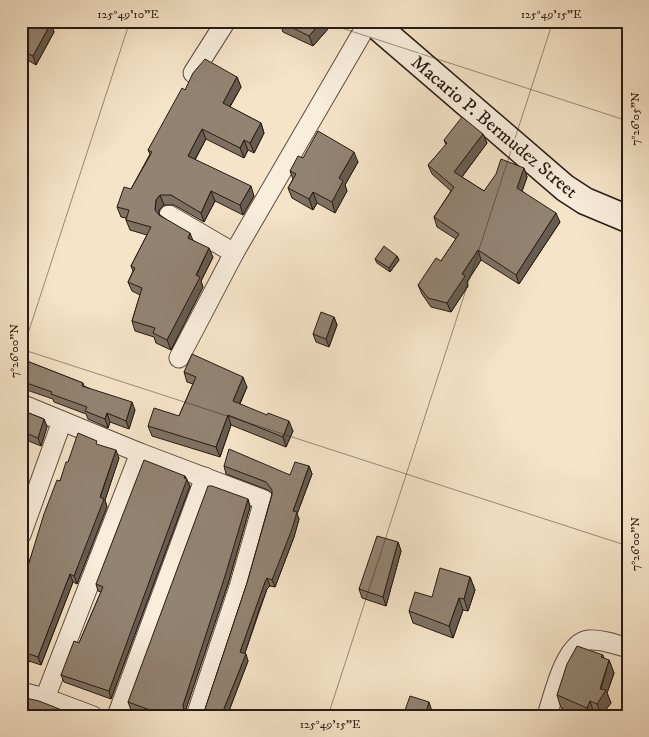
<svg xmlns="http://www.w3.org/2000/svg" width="649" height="737" font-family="'IM FELL DW Pica',serif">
	<rect width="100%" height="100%" fill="#f6e4c9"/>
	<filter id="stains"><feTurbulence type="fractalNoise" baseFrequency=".004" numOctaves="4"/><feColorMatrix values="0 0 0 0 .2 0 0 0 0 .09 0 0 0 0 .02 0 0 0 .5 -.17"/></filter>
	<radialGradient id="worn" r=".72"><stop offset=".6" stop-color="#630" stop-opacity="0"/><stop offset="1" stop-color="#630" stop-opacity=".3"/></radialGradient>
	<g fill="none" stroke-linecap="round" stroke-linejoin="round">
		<defs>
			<g id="street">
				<polyline points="193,73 226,21"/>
				<polyline points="169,215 234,253"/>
				<polyline points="179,358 234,253 369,21"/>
				<polyline points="21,404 140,453 264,500 239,587 196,716"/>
				<polyline points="21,535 62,421"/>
				<polyline points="21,692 45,698 93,716"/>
				<polyline points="45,698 140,453"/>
				<polyline points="117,716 205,477"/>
				<path d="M547 716C553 697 565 642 589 640 601 639 616 644 628 648"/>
			</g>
			<polyline id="secondary" points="371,21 565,188 585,201 628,219"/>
		</defs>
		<!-- street casing -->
		<use href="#street" stroke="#5c4c40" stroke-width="21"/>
		<!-- secondary casing -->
		<use href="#secondary" stroke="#281a13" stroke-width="29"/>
		<!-- street -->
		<use href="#street" stroke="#f9eddc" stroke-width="19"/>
		<!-- secondary -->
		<use href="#secondary" stroke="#f9eddc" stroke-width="26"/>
	</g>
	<!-- wall -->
	<g fill="#7e7162" stroke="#281a13">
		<polygon points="21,21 51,23 54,32 36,65 21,56"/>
		<polygon points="279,21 335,21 313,46 283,32"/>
		<polygon points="237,77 241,87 230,107 261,123 264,133 254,153 248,150 244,158 206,139 195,160 254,196 243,215 215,201 204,222 174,205 164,205 159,210 159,214 193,240 213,257 201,281 203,287 171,350 156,343 154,337 135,331 132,321 140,295 132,291 128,282 133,271 131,266 147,235 130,230 126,220 126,218 121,217 117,207 131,189 150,154 148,150 185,90"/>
		<polygon points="483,134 487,143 462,177 484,191 524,168 527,177 522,191 560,222 519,284 481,260 467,282 468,286 451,312 431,307 422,294 418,285 441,261 456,239 437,227 434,217 451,191 432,174 428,165 446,145 444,140"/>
		<polygon points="303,158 358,162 345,185 347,191 335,213 317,203 313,210 292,198 288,188 293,179 290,171"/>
		<polygon points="397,256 399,260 390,272 377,263 375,259"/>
		<polygon points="334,317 337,325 329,347 316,342 313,334"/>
		<polygon points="21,356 28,359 29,362 83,383 84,386 135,410 129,429 110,422 108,428 88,419 86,414 54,402 53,399 21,388"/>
		<polygon points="184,372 247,387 240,404 293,431 286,447 231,425 220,457 152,436 148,426 179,416 193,384 187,382"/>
		<polygon points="21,410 44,419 47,427 41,446 21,438"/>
		<polygon points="99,445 119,458 105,500 107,507 77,584 73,582 41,665 29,661 24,681 21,680 21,583 60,481 68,462"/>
		<polygon points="224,466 290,475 309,466 312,474 297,514 299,519 294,537 275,587 270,586 267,589 245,653 248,661 227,716 201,716 204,712 247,583 272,494 268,490 226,474"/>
		<polygon points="185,476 190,486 111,699 64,682 61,675 79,643 101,592 98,591 96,584"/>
		<polygon points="248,499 250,507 228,584 185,712 186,716 148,716 131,710 128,702"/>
		<polygon points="398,542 401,551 386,606 362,598 359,589"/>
		<polygon points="470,577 475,590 468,611 463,610 453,638 413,623 409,611 432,597"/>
		<polygon points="603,655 604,659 609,660 614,673 607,693 611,703 601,716 594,713 593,716 580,716 561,708 557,695"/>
	</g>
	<!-- shaded-wall -->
	<g fill="#675c50" stroke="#281a13">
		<polygon points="322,21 335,21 313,46 309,36"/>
		<polygon points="51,23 54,32 36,65 33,56"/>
		<polygon points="237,77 241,87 226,113 223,103"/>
		<polygon points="261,123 264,133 254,153 250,143"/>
		<polygon points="202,129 206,139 191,166 188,156"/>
		<polygon points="483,134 487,143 458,182 454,172"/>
		<polygon points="244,140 248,150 244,158 240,148"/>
		<polygon points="354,152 358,162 345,185 347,191 335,213 332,202 339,178"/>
		<polygon points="524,168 527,177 520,197 517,188"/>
		<polygon points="251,186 254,196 243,215 240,205"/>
		<polygon points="211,191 215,201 204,222 201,213"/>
		<polygon points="313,192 317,203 313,210 309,199"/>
		<polygon points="160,195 164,205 159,210 159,220 155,210 156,200"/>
		<polygon points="556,213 560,222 519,284 516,275"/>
		<polygon points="190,233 194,243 188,238"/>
		<polygon points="209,248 213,257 201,281 203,287 171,350 167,340"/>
		<polygon points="478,250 481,260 467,282 468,286 451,312 447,303 462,274"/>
		<polygon points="397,256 399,260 390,272 389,268"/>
		<polygon points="334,317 337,325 329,347 326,339"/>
		<polygon points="243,377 247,387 236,411 233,401"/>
		<polygon points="132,402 135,410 129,429 126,421"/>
		<polygon points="107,413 110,422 108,428 105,419"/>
		<polygon points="228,415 231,425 220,457 216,447"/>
		<polygon points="44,419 47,427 41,446 38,438"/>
		<polygon points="289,421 293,431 286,447 283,437"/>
		<polygon points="116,450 119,458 105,500 107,507 77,584 74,576"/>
		<polygon points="309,466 312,474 297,514 299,519 294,537 275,587 272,580 293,511"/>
		<polygon points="185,476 190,486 111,699 109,691"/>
		<polygon points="248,499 250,507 228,584 185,712 186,716 185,716 183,705"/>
		<polygon points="398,542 401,551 386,606 383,597"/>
		<polygon points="70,574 73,582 41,665 38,657"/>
		<polygon points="470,577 475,590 468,611 464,599"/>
		<polygon points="267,578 270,586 267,589 259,610 243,659 240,652 257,603 265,582"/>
		<polygon points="459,598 463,610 453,638 449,626"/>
		<polygon points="26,653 29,661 24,681 21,674 21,671"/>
		<polygon points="246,654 248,661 227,716 221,716"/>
		<polygon points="609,660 614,673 607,693 611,703 601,716 597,704"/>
		<polygon points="590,701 594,713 593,716 590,716 587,708"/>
		<polygon points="429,702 432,711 431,716 425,716"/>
	</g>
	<!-- building -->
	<g fill="#938372" stroke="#281a13">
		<polygon points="48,21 51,23 33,56 21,50 21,21"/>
		<polygon points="279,21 322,21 309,36"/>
		<polygon points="205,59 237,77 223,103 261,123 250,143 244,140 240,148 202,129 188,156 251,186 240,205 211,191 201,213 171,195 160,195 156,200 155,210 159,215 190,233 188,238 209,248 196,275 200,277 167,340 153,333 155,328 132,321 142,288 128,282 135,268 131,266 151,227 126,220 129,210 117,207 124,187 131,189 152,152 148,150 182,88 185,90 193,73"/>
		<polygon points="462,117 483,134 454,172 484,191 496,174 501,159 524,168 517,188 556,213 516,275 478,250 462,274 465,276 447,303 428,298 418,285 436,258 441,261 459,234 434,217 454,187 428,165 447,143 444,140"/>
		<polygon points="318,131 354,152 339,178 343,181 332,202 313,192 309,199 288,188 296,174 290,171 298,156 303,158"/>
		<polygon points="384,246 397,256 389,268 375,259"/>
		<polygon points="321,312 334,317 326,339 313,334"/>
		<polygon points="192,354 243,377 233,401 267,415 268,413 289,421 283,437 228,415 216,447 148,426 154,408 179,416 196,377 184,372"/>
		<polygon points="21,356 28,359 27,361 83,383 82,386 132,402 126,421 107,413 105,419 85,411 87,407 51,394 52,392 21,381"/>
		<polygon points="21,410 44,419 38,438 21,431"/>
		<polygon points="78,433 97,441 96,444 116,450 100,497 104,499 74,576 70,574 38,657 26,653 21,671 21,583 28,566 44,514 57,480 60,481 66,462 68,462"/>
		<polygon points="229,449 290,475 295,462 309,466 293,511 297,512 292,529 272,580 267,578 265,582 240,652 246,654 221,716 201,716 204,712 247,583 272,495 272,490 266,482 224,466"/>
		<polygon points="144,460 185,476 184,478 187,479 109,691 61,675 74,641 79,643 103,587 96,584"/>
		<polygon points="208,486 212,486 248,499 225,576 183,705 185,716 167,716 128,702"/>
		<polygon points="377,536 398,542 383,597 359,589"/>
		<polygon points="440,568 470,577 464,599 459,598 449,626 409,611 415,592 432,597"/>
		<polygon points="577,646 603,655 601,657 609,660 600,689 606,690 597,704 590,701 587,708 557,695 567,664"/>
		<polygon points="410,696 429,702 425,716 403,716"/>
		<polygon points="21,697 39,701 77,716 25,716 21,714"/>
	</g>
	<!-- ticks -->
	<path fill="none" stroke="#281a13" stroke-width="1" stroke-opacity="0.45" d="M320 21 628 121M21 349 628 546M21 355 130 21M328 716 553 21"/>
	<g text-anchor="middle" stroke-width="4" stroke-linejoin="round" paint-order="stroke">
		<!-- street labels -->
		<g font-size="19" fill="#281a13" stroke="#f9eddc">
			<text transform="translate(495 126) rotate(40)" y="7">Macario P. Bermudez Street</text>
		</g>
	</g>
	<!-- margin -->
	<rect width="649" height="737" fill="none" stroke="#f6e4c9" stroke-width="55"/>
	<rect x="28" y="28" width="594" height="682" fill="none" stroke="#281a13" stroke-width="2"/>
	<g font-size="12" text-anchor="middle" fill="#281a13">
		<text x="128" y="18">125°49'10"E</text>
		<text x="551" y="18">125°49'15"E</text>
		<text transform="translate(635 119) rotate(-90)" y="4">7°26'05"N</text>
		<text transform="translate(14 351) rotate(-90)" y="4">7°26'00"N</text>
		<text transform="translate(635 544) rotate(-90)" y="4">7°26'00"N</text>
		<text x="330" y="728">125°49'15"E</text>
	</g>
	<rect width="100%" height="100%" filter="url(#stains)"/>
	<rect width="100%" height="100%" fill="url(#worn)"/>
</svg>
